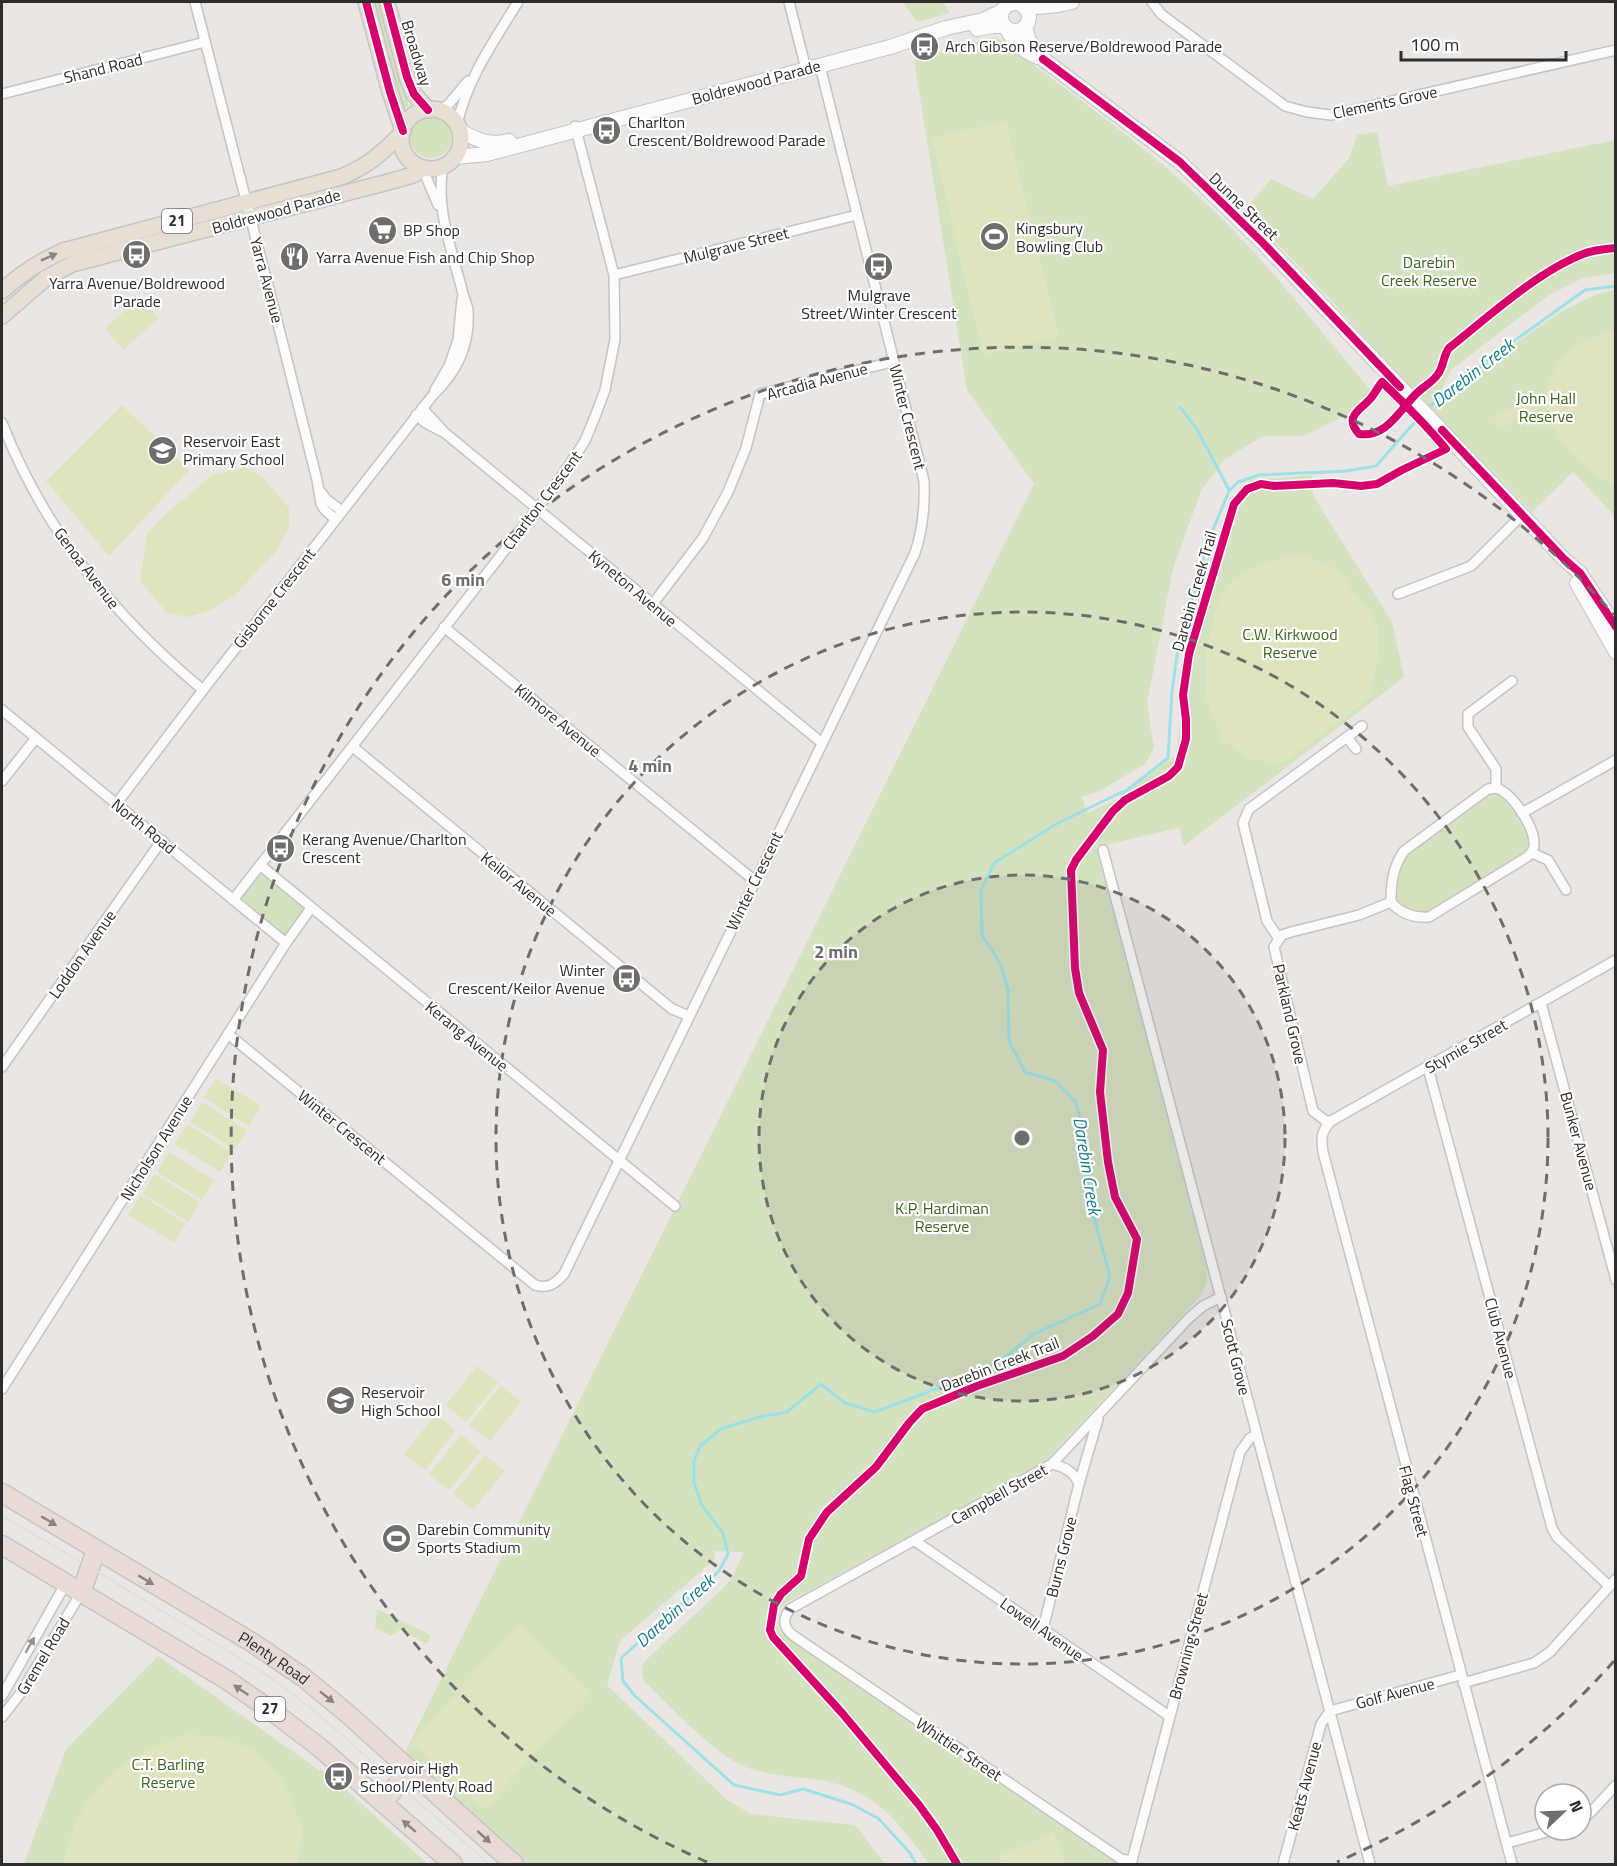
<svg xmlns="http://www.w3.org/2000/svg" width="1617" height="1866" font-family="'Titillium Web',sans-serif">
	<rect width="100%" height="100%" fill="#eae6e4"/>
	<!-- green -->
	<g fill="#d5e2c0">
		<polygon points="373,2 381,2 400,77 409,105 402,111"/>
		<polygon points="903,2 942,2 950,13 917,22"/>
		<path d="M996 37C1069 92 1144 144 1210 207 1269 263 1319 330 1372 392L1354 411 1304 436H1264L1225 459 1201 491 1173 569 1147 703 1154 748 1145 764 1100 791 1082 797 1087 813 1116 800 1176 755 1203 567 1250 480 1312 475 1313 495 1392 622 1404 677 1184 846 1179 828 1096 847 1207 1270V1282L1201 1295 1044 1463 788 1602C776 1610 772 1621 781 1633L1118 1864H929C899 1822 875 1790 820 1780 797 1777 773 1776 751 1769 718 1759 671 1707 645 1682 641 1673 640 1668 646 1660L724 1587 733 1576 744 1552 714 1551 715 1559 620 1641 607 1685 726 1799 751 1814 855 1825 885 1864H515L400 1762 1034 484 967 390 914 60Z"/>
		<circle cx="431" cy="137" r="21"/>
		<polygon points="1377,132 1388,186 1615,140 1615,273 1581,279 1549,295 1451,370 1433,408 1488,363 1560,312 1597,294 1615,290 1615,516 1573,472 1532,512 1432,410 1298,265 1244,211 1271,179 1313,199 1349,158 1357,135"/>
		<path d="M1489 792H1501C1516 808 1526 825 1531 845L1525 855 1428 911 1409 912 1394 902V882L1406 853Z"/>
		<polygon points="260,865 311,908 286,943 233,900"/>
		<polygon points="377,1609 431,1635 427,1644 400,1630 391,1636 375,1628"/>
		<polygon points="158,1656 343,1787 428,1864 24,1864 66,1749"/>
	</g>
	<!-- pitch -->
	<g fill="#dee5be">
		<polygon points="1006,121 1059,336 983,355 932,138"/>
		<polygon points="140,297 159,318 123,350 105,328"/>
		<path d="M1615 331H1616L1615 486C1594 474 1570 456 1558 435 1529 386 1565 338 1615 331Z"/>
		<polygon points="1532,398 1538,409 1500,429 1494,417"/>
		<polygon points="122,405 189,470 109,556 46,481"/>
		<polygon points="244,468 262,476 289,508 289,529 276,552 234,596 209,611 188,617 167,613 140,581 147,534 164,515 214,474"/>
		<polygon points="1303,555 1337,569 1377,623 1378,654 1370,698 1284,763 1249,759 1222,739 1205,695 1205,655 1217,604 1233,579 1265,562"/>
		<polygon points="216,1078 261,1106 249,1126 204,1098"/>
		<polygon points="202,1102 247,1130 235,1150 190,1122"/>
		<polygon points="187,1124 232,1152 220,1172 175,1144"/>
		<polygon points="169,1152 214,1180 202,1200 157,1172"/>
		<polygon points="155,1174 200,1202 188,1222 143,1194"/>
		<polygon points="141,1195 186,1224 174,1243 128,1215"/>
		<polygon points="477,1366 498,1382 466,1422 446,1405"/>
		<polygon points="501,1385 521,1402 490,1441 469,1425"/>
		<polygon points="436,1414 456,1430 425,1470 404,1454"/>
		<polygon points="461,1435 481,1451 449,1490 429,1474"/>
		<polygon points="485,1455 505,1471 473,1510 453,1494"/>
		<polygon points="518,1625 591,1692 485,1809 411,1743"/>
		<path d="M187 1734 224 1738 255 1752 283 1782 303 1829 298 1864H64C72 1820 93 1783 132 1758 149 1748 169 1742 187 1734Z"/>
		<polygon points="1053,1833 1066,1864 1003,1864 999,1856"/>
	</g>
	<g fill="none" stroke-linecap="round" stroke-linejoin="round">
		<!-- stream -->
		<g stroke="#9ee1e5" stroke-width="3">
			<polyline points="1180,407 1198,431 1229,490"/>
			<polyline points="1426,409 1514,341 1585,290 1616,286"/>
			<polyline points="916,1864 910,1853 878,1818 851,1804 803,1789 780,1795 734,1785 635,1696 623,1681 621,1658 719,1571 728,1554 723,1533 701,1504 694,1482 694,1461 700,1446 721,1429 759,1417 787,1412 821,1384 845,1403 875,1412 957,1381 999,1362 1034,1334 1100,1304 1110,1277 1089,1198 1086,1136 1075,1101 1055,1081 1025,1072 1009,1041 1008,990 1000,963 982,935 981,891 994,863 1058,823 1122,792 1122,794 1168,758 1172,691 1181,627 1195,593 1207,544 1229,491 1238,482 1259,475 1346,471 1376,466 1422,414"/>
		</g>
		<defs>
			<g id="street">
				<polyline points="195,2 284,348 317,480 321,504 325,510 335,519"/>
				<polyline points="789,2 806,69"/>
				<polyline points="1004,2 1005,8"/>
				<polyline points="1014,2 1015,3"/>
				<polyline points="1152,2 1161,14 1285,106 1307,112 1331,115 1616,50"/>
				<polyline points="2,94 205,42"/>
				<polyline points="439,110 448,105 468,81"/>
				<path d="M457 125C467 79 494 41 518 2"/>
				<polyline points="424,168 427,179 438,205"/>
				<polyline points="614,275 857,215"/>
				<polyline points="435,390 449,366 458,340 462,299"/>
				<polyline points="422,408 445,433 822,743"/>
				<polyline points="416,415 426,423 441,431"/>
				<path d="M2 423C45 532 114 616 203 690"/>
				<polyline points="320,491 326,499 342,511"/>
				<polyline points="1398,594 1471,566 1523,514"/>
				<polyline points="652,605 703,538 728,492 746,448 760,394 884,364 893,359"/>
				<polyline points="444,627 755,881"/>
				<polyline points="2,710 286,943"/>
				<polyline points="1347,737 1356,749"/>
				<polyline points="353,747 672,1009 689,1016"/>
				<polyline points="2,781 36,738"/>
				<path d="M1496 788C1513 793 1535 828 1534 845 1534 851 1531 854 1527 857L1429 917C1413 918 1401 914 1391 902 1391 882 1393 867 1404 851L1488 789Z"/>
				<polyline points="1496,788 1496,769 1468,727 1468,714 1512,681"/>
				<path d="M117 803 203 690 433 395C456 373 470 345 468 312 468 304 463 298 462 290 452 250 435 208 443 167"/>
				<polyline points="1522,813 1616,760"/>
				<polyline points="1103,850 1370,1864"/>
				<polyline points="1532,853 1548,860 1566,890"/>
				<polyline points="260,865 675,1206"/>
				<polyline points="233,900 557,483 585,441 596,414 605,390 615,339 614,275 575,126"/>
				<polyline points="1279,939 1267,921 1243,823 1249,809 1362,726"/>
				<polyline points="1279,939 1274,947 1313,1111 1326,1121 1331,1121"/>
				<polyline points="1279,939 1282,935 1291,932 1359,915 1391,902"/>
				<polyline points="1541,1003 1616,1280"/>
				<path d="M228 1034 535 1285C548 1289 555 1284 564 1274L915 553C923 529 925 506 924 481L820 66"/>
				<polyline points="2,1067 162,840"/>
				<polyline points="1428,1068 1552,1528 1557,1537 1609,1586"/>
				<polyline points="2,1389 286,943 311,908"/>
				<path d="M1052 1464C1065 1467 1074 1472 1079 1484"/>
				<polyline points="915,1541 1169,1716"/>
				<polyline points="1043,1629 1079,1484 1098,1419"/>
				<polyline points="1463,1683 1534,1663 1550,1652 1616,1579"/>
				<polyline points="2,1696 66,1583"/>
				<polyline points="2,1717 20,1694 81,1593"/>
				<polyline points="1581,1821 1590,1813 1616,1785"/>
				<polyline points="1507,1843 1554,1830"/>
				<path d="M1132 1861 1121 1859 794 1636C783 1628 782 1619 790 1609L1052 1464 1189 1318 1203 1306 1221 1297"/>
				<polyline points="1131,1864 1240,1452 1250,1438 1256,1435"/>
				<polyline points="1283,1864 1321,1724 1330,1711 1460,1675"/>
				<path d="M1512 1864 1323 1152C1321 1139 1321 1131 1331 1121L1616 960"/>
			</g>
			<g id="secondary">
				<circle cx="1015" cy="17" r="14"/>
				<polyline points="1025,8 1058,5 1072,2"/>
				<polyline points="1025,27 1029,41 1043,59 1180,162 1262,242 1564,559 1580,573 1616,627"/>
				<polyline points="977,29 993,26 1005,26"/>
				<path d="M1007 29C1013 42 1025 52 1038 57"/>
				<path d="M460 131C478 140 488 146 509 141"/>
				<polyline points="455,157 487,154 890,47 946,28 983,20 1002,11"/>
				<polyline points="1577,583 1616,652"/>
			</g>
			<g id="primary">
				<polyline points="366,2 390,92 403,131"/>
				<polyline points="387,2 407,77 414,94 428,110"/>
				<circle cx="431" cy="139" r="30"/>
				<path d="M2 291C21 273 39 262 63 251L341 177C368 166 382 153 402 133"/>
				<polyline points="2,316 46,278 72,264 392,181 413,175 424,168"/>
			</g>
			<g id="highway">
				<path id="s1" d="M2 1493 253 1643 303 1677 349 1715 514 1864"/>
				<polyline points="2,1545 227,1680 272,1711 319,1747 453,1864"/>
				<polyline points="81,1593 96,1550"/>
				<polyline points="383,1803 409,1770"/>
			</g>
		</defs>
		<!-- street casing -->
		<use href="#street" stroke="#c5c3c4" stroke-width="12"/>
		<!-- secondary casing -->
		<use href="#secondary" stroke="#c5c3c4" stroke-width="16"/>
		<!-- primary casing -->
		<use href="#primary" stroke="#c6c4c3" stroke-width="18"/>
		<!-- highway casing -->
		<use href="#highway" stroke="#c6c4c3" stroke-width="21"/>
		<!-- street -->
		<use href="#street" stroke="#fcfbfb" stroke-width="9"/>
		<!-- secondary -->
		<use href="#secondary" stroke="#fcfbfb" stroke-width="14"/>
		<!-- primary -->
		<use href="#primary" stroke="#e6dfd6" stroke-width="15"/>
		<!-- highway -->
		<use href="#highway" stroke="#e8dbd6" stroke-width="18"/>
		<!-- tram -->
		<polyline stroke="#dedee0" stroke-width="1.5" points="2,1516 90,1567 270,1677 310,1707 489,1864"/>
		<defs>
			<g id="cycleway">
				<polyline points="366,2 390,92 403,131"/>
				<polyline points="387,2 407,77 414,94 428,110"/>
				<polyline points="1043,59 1180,162 1262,242 1400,387"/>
				<polyline points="1442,430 1564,559 1580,573 1616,627"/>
				<path d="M957 1864 937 1830 919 1805 842 1713 773 1637 770 1630 774 1605 781 1594 801 1576 809 1539 827 1512 876 1467 909 1423 922 1409 977 1386 1063 1356 1093 1336 1118 1314 1128 1293 1137 1239 1115 1197 1108 1162 1100 1092 1103 1050 1079 993 1075 968 1071 870 1076 860 1113 811 1125 800 1169 776 1178 767 1186 739V720L1183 695 1189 654 1234 504 1247 489 1261 484 1274 486 1333 483 1361 486 1377 484 1402 470 1446 449C1426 425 1404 403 1382 382 1378 387 1375 393 1371 398 1361 410 1343 416 1359 434 1387 438 1400 409 1417 393 1424 386 1433 382 1438 374 1444 366 1443 356 1449 348 1488 317 1537 272 1583 254 1593 250 1605 249 1616 248"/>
			</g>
		</defs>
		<!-- cycleway casing -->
		<use href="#cycleway" stroke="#fff" stroke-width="11"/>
		<!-- cycleway -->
		<use href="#cycleway" stroke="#d6006c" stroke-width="8"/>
	</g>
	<!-- one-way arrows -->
	<defs><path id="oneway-solid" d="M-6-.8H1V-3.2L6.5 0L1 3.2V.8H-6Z" transform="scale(1.5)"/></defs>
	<use fill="#8a8682" href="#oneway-solid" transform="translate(49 257) rotate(-24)"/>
	<g fill="#8a8482">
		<use href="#oneway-solid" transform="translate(49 1521) rotate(31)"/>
		<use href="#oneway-solid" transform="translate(146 1580) rotate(31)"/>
		<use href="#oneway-solid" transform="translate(241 1690) rotate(-146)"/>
		<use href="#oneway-solid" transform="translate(327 1697) rotate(39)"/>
		<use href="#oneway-solid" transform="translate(409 1826) rotate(-139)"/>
		<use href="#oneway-solid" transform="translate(484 1837) rotate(42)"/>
	</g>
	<use fill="#949494" href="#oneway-solid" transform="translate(30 1645) rotate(-60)"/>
	<!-- distance rings -->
	<circle cx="1022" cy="1138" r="263" fill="#6f6e6d" fill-opacity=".12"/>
	<g fill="none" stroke="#6f6e6d" stroke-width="3" stroke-dasharray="10 8">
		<circle cx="1022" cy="1138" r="263"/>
		<circle cx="1022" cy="1138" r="526"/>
		<path d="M1614 1661A790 790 0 0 1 1337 1862M707 1862A790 790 0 1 1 1614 615"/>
	</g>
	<!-- icons -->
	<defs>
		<symbol id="bus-disc" viewBox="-11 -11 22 22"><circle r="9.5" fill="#6f6e6d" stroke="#fff"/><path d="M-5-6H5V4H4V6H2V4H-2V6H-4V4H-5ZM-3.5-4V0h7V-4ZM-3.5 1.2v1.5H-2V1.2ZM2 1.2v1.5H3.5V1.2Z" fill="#fff"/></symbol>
		<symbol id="supermarket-disc" viewBox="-11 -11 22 22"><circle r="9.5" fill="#6f6e6d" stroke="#fff"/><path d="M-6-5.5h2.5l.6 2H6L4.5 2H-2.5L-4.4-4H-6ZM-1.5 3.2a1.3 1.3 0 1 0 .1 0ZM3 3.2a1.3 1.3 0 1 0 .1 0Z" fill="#fff"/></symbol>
		<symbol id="stadium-disc" viewBox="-11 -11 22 22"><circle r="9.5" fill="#6f6e6d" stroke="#fff"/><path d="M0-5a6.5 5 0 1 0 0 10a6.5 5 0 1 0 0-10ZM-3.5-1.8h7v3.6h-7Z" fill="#fff"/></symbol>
		<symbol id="restaurant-disc" viewBox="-11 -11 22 22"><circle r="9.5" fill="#6f6e6d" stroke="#fff"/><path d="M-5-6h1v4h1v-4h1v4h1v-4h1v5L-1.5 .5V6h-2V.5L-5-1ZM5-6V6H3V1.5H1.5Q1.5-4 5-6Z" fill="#fff"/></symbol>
		<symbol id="school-disc" viewBox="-11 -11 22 22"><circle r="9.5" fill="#6f6e6d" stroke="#fff"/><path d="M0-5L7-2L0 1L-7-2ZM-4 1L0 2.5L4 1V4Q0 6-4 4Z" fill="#fff"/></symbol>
	</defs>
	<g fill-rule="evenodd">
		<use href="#bus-disc" x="908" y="30" width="33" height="33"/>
		<use href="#bus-disc" x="590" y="114" width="33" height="33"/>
		<use href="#supermarket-disc" x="366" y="214" width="33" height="33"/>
		<use href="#stadium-disc" x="978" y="220" width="33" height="33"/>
		<use href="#bus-disc" x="120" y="238" width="33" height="33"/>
		<use href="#restaurant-disc" x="278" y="240" width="33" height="33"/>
		<use href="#bus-disc" x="862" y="250" width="33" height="33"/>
		<use href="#school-disc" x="146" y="434" width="33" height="33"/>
		<use href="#bus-disc" x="264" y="832" width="33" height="33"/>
		<use href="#bus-disc" x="610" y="962" width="33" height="33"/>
		<use href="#school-disc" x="324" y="1384" width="33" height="33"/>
		<use href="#stadium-disc" x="380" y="1522" width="33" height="33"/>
		<use href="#bus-disc" x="322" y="1760" width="33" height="33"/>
	</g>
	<g text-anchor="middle" stroke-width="4.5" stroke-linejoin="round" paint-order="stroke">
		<!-- shield labels -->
		<g fill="#fff" stroke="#6c6c6c" stroke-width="1.5">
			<rect x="162" y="209" width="30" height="24" rx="4.5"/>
			<rect x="255" y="1697" width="30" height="24" rx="4.5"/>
		</g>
		<g font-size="15" font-weight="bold" fill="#2d2d2d">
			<text x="177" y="226">21</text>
			<text x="270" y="1714">27</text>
		</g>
		<!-- poi labels -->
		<g font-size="16" fill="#2d2d2d" stroke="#fff" text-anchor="start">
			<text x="945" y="52">Arch Gibson Reserve/Boldrewood Parade</text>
			<text x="628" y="128">Charlton<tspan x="628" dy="18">Crescent/Boldrewood Parade</tspan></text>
			<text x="1016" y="234">Kingsbury<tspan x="1016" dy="18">Bowling Club</tspan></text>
			<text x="403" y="236">BP Shop</text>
			<text x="316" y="263">Yarra Avenue Fish and Chip Shop</text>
			<text x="137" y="289" text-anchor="middle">Yarra Avenue/Boldrewood<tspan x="137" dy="18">Parade</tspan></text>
			<text x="879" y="301" text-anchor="middle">Mulgrave<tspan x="879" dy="18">Street/Winter Crescent</tspan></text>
			<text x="183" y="447">Reservoir East<tspan x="183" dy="18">Primary School</tspan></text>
			<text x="302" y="845">Kerang Avenue/Charlton<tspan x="302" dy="18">Crescent</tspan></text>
			<text x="605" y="976" text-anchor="end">Winter<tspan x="605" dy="18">Crescent/Keilor Avenue</tspan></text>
			<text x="361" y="1398">Reservoir<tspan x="361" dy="18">High School</tspan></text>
			<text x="417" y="1535">Darebin Community<tspan x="417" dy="18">Sports Stadium</tspan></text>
			<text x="360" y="1774">Reservoir High<tspan x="360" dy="18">School/Plenty Road</tspan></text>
		</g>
		<!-- street labels -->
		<g font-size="16" fill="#2d2d2d" stroke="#fff">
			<text transform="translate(417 53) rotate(73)" y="6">Broadway</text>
			<text transform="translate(103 68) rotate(-14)" y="6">Shand Road</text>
			<text transform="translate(756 82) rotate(-15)" y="6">Boldrewood Parade</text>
			<text transform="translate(1385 102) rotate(-12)" y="6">Clements Grove</text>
			<text transform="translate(1244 206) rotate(44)" y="6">Dunne Street</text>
			<text transform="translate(276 211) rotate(-15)" y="6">Boldrewood Parade</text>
			<text transform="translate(736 245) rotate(-14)" y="6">Mulgrave Street</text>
			<text transform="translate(267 280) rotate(75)" y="6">Yarra Avenue</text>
			<text transform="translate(817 381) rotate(-15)" y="6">Arcadia Avenue</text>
			<text transform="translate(908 417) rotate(76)" y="6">Winter Crescent</text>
			<text transform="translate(542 500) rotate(-53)" y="6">Charlton Crescent</text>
			<text transform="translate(87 568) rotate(53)" y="6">Genoa Avenue</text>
			<text transform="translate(633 588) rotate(40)" y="6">Kyneton Avenue</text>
			<text transform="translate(1194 591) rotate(-74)" y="6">Darebin Creek Trail</text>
			<text transform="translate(274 598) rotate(-52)" y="6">Gisborne Crescent</text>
			<text transform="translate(558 720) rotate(39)" y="6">Kilmore Avenue</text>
			<text transform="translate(144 826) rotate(39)" y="6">North Road</text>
			<text transform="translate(754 881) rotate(-64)" y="6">Winter Crescent</text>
			<text transform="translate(519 884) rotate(39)" y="6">Keilor Avenue</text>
			<text transform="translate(82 954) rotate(-55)" y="6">Loddon Avenue</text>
			<text transform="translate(1290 1014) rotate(77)" y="6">Parkland Grove</text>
			<text transform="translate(467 1036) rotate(39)" y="6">Kerang Avenue</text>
			<text transform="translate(1466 1046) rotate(-30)" y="6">Stymie Street</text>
			<text transform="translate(342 1127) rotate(39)" y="6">Winter Crescent</text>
			<text transform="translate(1579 1141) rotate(75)" y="6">Bunker Avenue</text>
			<text transform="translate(156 1148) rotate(-58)" y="6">Nicholson Avenue</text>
			<text transform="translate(1501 1338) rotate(75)" y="6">Club Avenue</text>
			<text transform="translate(1236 1357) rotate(76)" y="6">Scott Grove</text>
			<text transform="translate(1000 1364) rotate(-21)" y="6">Darebin Creek Trail</text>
			<text transform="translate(999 1494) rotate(-29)" y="6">Campbell Street</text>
			<text transform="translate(1414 1501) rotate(75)" y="6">Flag Street</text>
			<text transform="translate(1061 1557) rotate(-76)" y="6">Burns Grove</text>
			<text transform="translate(1042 1629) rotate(35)" y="6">Lowell Avenue</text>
			<text transform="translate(1188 1646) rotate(-75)" y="6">Browning Street</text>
			<text transform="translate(43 1656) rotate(-59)" y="6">Gremel Road</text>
			<text dy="6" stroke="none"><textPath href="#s1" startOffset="318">Plenty Road</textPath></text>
			<text transform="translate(1395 1693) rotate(-15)" y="6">Golf Avenue</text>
			<text transform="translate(959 1749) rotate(34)" y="6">Whittier Street</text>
			<text transform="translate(1304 1786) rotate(-75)" y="6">Keats Avenue</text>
		</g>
		<!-- park labels -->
		<g font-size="16" fill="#3d6621" stroke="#fff">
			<text x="1429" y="268">Darebin<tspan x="1429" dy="18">Creek Reserve</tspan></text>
			<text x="1546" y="404">John Hall<tspan x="1546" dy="18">Reserve</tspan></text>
			<text x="1290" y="640">C.W. Kirkwood<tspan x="1290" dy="18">Reserve</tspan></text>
			<text x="942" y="1214">K.P. Hardiman<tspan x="942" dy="18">Reserve</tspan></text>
			<text x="168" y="1770">C.T. Barling<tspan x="168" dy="18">Reserve</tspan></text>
		</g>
		<!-- water labels -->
		<g font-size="18" font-style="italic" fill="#187d8f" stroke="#fff">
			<text transform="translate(1473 373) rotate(-38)" y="6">Darebin Creek</text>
			<text transform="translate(1087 1166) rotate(81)" y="6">Darebin Creek</text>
			<text transform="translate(675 1611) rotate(-42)" y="6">Darebin Creek</text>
		</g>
	</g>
	<circle cx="1022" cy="1138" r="9" fill="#6f6e6d" stroke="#fff" stroke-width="3"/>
	<g font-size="18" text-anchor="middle" font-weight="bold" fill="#6f6e6d" stroke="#fff" stroke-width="4.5" stroke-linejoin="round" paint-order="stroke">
		<text x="463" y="586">6 min</text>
		<text x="650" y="772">4 min</text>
		<text x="836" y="958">2 min</text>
	</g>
	<!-- border -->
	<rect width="1617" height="1866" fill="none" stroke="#2d2d2d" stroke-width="6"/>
	<!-- north arrow -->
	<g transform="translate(1563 1812) rotate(67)"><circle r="28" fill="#ffffff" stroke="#ababab" stroke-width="1.5"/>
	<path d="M0-4.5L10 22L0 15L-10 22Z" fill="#6f6e6d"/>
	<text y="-9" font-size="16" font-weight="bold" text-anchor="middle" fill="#2d2d2d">N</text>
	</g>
	<!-- scale -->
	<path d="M1401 51v9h165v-9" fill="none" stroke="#2d2d2d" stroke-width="3"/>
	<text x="1410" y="51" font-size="18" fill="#2d2d2d" stroke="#ffffff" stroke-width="4.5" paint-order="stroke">100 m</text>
</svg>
